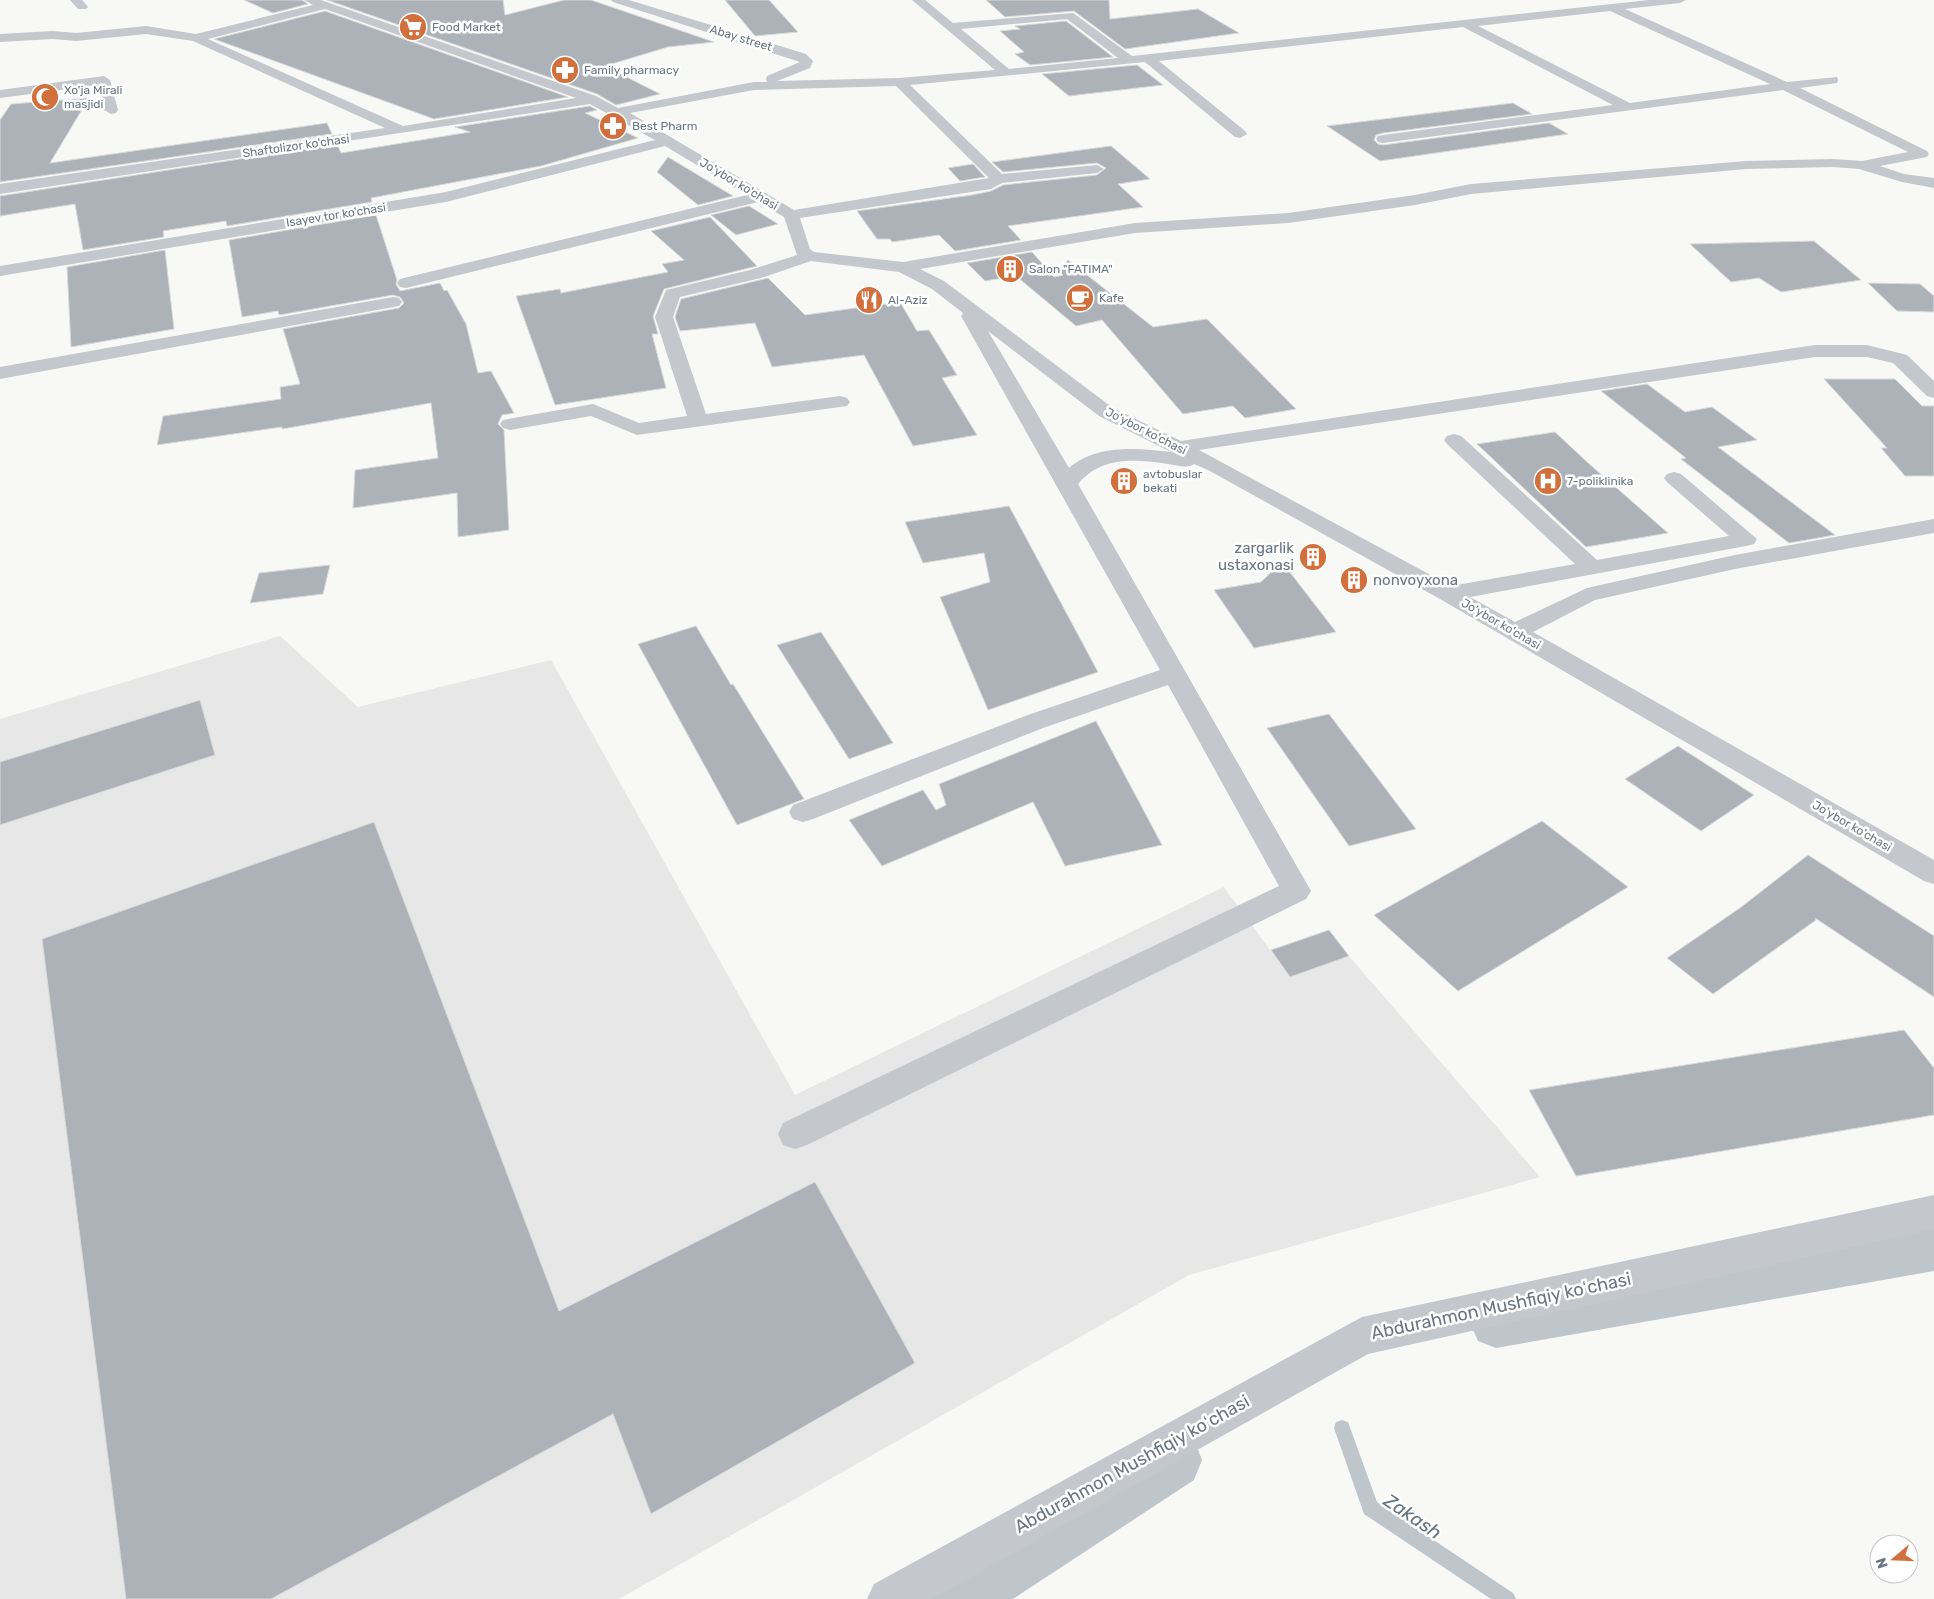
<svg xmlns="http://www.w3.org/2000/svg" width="1934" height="1599" font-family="Rubik,sans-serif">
	<rect width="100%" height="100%" fill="#f8f8f6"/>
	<!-- built -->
	<polygon fill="#e6e7e6" points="280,636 358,707 551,660 795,1095 1224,887 1290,977 1349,956 1540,1177 1189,1275 619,1599 0,1599 0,719"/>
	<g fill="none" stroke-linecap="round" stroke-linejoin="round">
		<!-- stream -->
		<polygon fill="#bfc6cb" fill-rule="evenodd" points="1342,1420 1348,1422 1377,1502 1513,1593 1516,1599 1491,1599 1364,1514 1334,1428 1336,1422"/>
		<!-- canal -->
		<g fill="#bfc6cb" fill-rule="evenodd">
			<polygon points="1934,1225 1934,1271 1496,1348 1478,1341 1470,1323 1478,1305 1496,1298"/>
			<polygon points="1174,1432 1194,1440 1202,1460 1194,1480 1013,1599 930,1599 939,1578 1154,1440"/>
		</g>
	</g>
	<!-- building -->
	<g fill="#acb2b8" stroke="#dadad8">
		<polygon points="244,0 302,0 308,4 273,13"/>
		<polygon points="327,0 503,0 505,15 564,0 591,0 714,42 668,47 605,66 660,94 616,105 597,94"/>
		<polygon points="725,0 769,0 798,32 755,36"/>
		<polygon points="986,0 1109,0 1110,19 1198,9 1239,33 1125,49 1074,11 1005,17"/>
		<polygon points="325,11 568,97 434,119 214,39"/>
		<polygon points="1066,21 1113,57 1030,65 1015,54 1024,52 1000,31 1020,29 1015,26"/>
		<polygon points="1137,65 1163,85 1069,96 1042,74"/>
		<polygon points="89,98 50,163 327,123 332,134 0,182 0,120 11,104"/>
		<polygon points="1513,103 1532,114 1383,133 1376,135 1374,140 1378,144 1383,145 1549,123 1568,134 1380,161 1327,126"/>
		<polygon points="590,106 597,110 585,113 638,138 541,166 371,198 372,202 227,226 226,221 163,231 164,237 83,250 75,204 0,216 0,196 337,144 341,153 470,132 455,127"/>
		<polygon points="1111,146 1150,179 1118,184 1143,207 1008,226 1021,240 955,251 939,235 892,242 890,239 877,239 857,211 972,195 991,191 1003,185 1097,175 1106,168 1097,163 1003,172 992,162"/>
		<polygon points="668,157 733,196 698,205 657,172"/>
		<polygon points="973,164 985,177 960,181 948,168"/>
		<polygon points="749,206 778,224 736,235 711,215"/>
		<polygon points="376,215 397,280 396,284 400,291 440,283 444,291 447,290 466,324 478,373 491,371 514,413 502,415 498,424 504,430 509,530 458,537 457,493 353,508 355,470 438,458 431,403 282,429 282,427 157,445 163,416 281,399 280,387 300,384 283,329 399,308 404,303 400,297 393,295 279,315 278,311 242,317 229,240"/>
		<polygon points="710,217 757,266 664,289 653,316 658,334 652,334 666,388 555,405 516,296 560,289 561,293 668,272 662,264 684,260 651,231"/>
		<polygon points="1814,241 1861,280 1781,292 1759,278 1731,282 1690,244"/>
		<polygon points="165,250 174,329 71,347 67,267"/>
		<polygon points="1032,252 1054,277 1063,275 1059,270 1068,260 1153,327 1207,319 1296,409 1245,418 1233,406 1183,414 1102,320 1076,326 1016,276 985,281 967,263"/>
		<polygon points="768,278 805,315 900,302 917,331 929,330 957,375 942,378 977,435 913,446 864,355 772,367 755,323 680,331 675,317 681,299"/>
		<polygon points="1868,283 1920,284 1934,296 1934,312 1897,311"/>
		<polygon points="1824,379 1895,379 1922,406 1934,406 1934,476 1905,476 1881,448 1887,448"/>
		<polygon points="1647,384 1685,412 1712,407 1757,440 1718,447 1835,535 1789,543 1681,459 1686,458 1601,391"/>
		<polygon points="1555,432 1587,462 1668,533 1586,547 1477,444"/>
		<polygon points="1009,506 1098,672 988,710 940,597 990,582 984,553 923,563 905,522"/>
		<polygon points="1282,562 1336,632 1254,648 1214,590 1261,582"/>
		<polygon points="330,565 323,594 250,603 259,573"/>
		<polygon points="696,626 731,685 733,684 804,799 737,825 638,644"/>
		<polygon points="821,632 863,697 893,743 849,759 777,645"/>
		<polygon points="200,700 215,755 0,825 0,762"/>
		<polygon points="1329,714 1416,829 1349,846 1267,728"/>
		<polygon points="1096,721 1162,845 1065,866 1033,802 882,866 849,820 923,790 936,810 946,805 939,784"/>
		<polygon points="1678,746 1754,795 1701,831 1625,779"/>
		<polygon points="1542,821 1628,887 1458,991 1374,915"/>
		<polygon points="374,822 559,1311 815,1182 915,1363 651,1514 613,1414 271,1599 126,1599 42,939"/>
		<polygon points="1808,855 1934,936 1934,997 1815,918 1816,920 1713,994 1667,958 1740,908"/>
		<polygon points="1329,930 1349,956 1290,977 1271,950"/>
		<polygon points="1904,1030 1934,1068 1934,1115 1576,1176 1529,1090"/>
	</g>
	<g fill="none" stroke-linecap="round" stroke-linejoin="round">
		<!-- minor -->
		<g fill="#c4c7cb" fill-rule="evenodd">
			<polygon points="70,0 82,0 88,7 86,9 78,9"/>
			<path d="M304 0H321L596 96 618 108 754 82H767L766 79 767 76 800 62 613 2 611 0H629L806 54 813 61 810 68 777 81 899 78 995 70 912 0H925L953 23 1073 13 1132 56 1649 0H1686L1680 3 1625 9 1787 82 1837 77 1838 80 1837 83 1800 88 1927 151 1929 154 1927 157 1880 166 1904 174 1934 178V188L1902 182 1859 169 1833 167 1746 169 1471 194 1415 205 1288 223 1135 233 920 269 944 281 1113 408 1181 441 1815 345H1867L1907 355 1934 381V398L1927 396 1893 363 1867 357H1815L1199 450 1451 586 1575 564 1447 444 1444 440 1447 436 1454 434 1461 436 1597 560 1729 536 1667 482 1664 478 1667 474 1674 472 1681 474 1757 539 1754 544 1746 546 1470 597 1515 622 1587 588 1735 555 1934 519V533L1735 569 1595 600 1533 632 1934 860V884L1924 881 1440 599 1208 470 1194 464C1187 469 1177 465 1168 464 1136 459 1101 456 1078 484L1311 891 1306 899 807 1145 795 1149 783 1145 778 1134 783 1123 1279 886 1168 685 1043 728 813 819 803 822 793 819 789 812 793 805 1025 716 1160 670 961 316 963 313 932 289 899 272 811 261 761 278 680 297 673 317 706 414 840 396 847 398 850 402 847 406 637 435 591 416 510 430 503 428 500 424 503 420 593 404 639 423 687 416 655 317 666 290 750 270 797 255 784 217 758 202 406 288 400 287 397 283 400 279 747 195 665 146 446 202 0 276V266L446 192 655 140 590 104 0 194V184L385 128 193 41 146 34 76 41 53 39 0 42V34L53 31 76 33 146 26 196 34 313 5ZM325 9 576 98 403 126 208 39ZM1610 11 1770 84 1630 103 1478 26ZM1067 19 1118 58 1009 69 961 29ZM1463 27 1613 105 1383 135 1378 136 1376 139 1378 142 1383 143 1783 90 1908 152 1862 161 1833 159 1746 161 1471 184 1415 195 1288 213 1135 223 903 262 814 252 810 249 800 218 991 189 1002 183 1097 173 1104 169 1097 165 1002 174 910 85 1145 62 1235 137 1240 138 1247 134 1245 131 1159 61ZM896 86 989 178 794 210 630 113 754 90ZM988 331 1099 416 1171 452C1138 448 1096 444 1069 468Z"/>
			<polygon points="104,76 110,80 118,110 116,113 111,114 104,110 99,85 0,98 0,90"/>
			<polygon points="393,297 399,298 402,302 399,306 0,379 0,367"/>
			<polygon points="1934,1195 1934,1229 1368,1354 932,1599 867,1599 874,1584 1362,1317"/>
		</g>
	</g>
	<!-- icons -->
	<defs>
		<symbol id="supermarket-disc" viewBox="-11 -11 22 22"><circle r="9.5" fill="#d1703d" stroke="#fff"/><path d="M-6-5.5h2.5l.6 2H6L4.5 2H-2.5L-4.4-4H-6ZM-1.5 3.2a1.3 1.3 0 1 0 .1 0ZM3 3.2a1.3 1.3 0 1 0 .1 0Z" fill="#fff"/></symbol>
		<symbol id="pharmacy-disc" viewBox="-11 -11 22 22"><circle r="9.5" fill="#d1703d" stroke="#fff"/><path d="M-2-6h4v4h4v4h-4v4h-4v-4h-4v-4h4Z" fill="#fff"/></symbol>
		<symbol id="mosque-disc" viewBox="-11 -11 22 22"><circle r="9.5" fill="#d1703d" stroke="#fff"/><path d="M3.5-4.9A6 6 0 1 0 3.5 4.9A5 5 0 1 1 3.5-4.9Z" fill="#fff"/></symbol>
		<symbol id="building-disc" viewBox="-11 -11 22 22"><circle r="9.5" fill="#d1703d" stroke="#fff"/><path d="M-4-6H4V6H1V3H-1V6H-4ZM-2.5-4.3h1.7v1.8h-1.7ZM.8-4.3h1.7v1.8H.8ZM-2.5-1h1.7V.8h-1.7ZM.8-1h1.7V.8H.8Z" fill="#fff"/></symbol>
		<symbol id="cafe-disc" viewBox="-11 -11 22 22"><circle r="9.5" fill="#d1703d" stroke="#fff"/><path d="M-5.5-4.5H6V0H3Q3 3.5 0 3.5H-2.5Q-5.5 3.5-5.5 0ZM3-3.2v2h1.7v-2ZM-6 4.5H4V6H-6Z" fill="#fff"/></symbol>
		<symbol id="restaurant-disc" viewBox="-11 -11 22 22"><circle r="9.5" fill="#d1703d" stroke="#fff"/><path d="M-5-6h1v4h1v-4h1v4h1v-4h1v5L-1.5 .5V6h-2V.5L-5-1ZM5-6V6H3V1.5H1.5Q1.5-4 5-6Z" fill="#fff"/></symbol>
		<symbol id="hospital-disc" viewBox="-11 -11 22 22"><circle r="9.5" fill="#d1703d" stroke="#fff"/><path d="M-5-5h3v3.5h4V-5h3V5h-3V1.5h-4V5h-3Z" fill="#fff"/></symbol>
	</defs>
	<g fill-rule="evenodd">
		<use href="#supermarket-disc" x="397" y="11" width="32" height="32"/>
		<use href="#pharmacy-disc" x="549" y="54" width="32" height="32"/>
		<use href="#mosque-disc" x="29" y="81" width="32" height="32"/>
		<use href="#pharmacy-disc" x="597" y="110" width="32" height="32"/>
		<use href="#building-disc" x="994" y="253" width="32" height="32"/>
		<use href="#cafe-disc" x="1064" y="282" width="32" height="32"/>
		<use href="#restaurant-disc" x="853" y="284" width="32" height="32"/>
		<use href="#building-disc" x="1108" y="465" width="32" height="32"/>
		<use href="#hospital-disc" x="1532" y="465" width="32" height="32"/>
		<use href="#building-disc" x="1297" y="541" width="32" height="32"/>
		<use href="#building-disc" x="1338" y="564" width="32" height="32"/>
	</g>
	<g text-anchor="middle" stroke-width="5" stroke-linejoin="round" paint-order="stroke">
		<!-- far-poi labels -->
		<g font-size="12" fill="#6a7684" stroke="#fff" text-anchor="start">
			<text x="432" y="31">Food Market</text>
			<text x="584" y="74">Family pharmacy</text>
			<text x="64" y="94">Xo'ja Mirali<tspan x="64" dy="14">masjidi</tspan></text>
			<text x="632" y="130">Best Pharm</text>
			<text x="1029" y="273">Salon "FATIMA"</text>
			<text x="1099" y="302">Kafe</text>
			<text x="888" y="304">Al-Aziz</text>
			<text x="1143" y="478">avtobuslar<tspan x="1143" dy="14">bekati</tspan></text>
			<text x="1567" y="485">7-poliklinika</text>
		</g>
		<!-- far-street labels -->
		<g font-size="12" fill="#6a7684" stroke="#fff">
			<text transform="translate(741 38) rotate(17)" y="4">Abay street</text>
			<text transform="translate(296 146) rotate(-8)" y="4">Shaftolizor ko'chasi</text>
			<text transform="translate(739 184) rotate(31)" y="4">Jo'ybor ko'chasi</text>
			<text transform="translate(336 215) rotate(-9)" y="4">Isayev tor ko'chasi</text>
			<text transform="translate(1146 431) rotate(27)" y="4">Jo'ybor ko'chasi</text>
			<text transform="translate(1501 624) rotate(30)" y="4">Jo'ybor ko'chasi</text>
			<text transform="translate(1852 826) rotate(30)" y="4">Jo'ybor ko'chasi</text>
		</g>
		<!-- poi labels -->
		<g font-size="15" fill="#6a7684" stroke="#fff" text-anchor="end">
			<text x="1294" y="553">zargarlik<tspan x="1294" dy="17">ustaxonasi</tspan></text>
			<text x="1373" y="585" text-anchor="start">nonvoyxona</text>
		</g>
		<!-- near-street labels -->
		<g font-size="18" fill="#6a7684" stroke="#fff">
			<text transform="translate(1501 1306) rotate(-12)" y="6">Abdurahmon Mushfiqiy koʻchasi</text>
			<text transform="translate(1132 1464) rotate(-29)" y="6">Abdurahmon Mushfiqiy koʻchasi</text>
		</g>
		<!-- near-water labels -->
		<g font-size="19" font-style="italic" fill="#66767f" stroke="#fff">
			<text transform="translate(1413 1516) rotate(34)" y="7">Zakash</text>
		</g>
	</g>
	<!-- north arrow -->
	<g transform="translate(1894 1559) rotate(251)"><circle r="24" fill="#ffffff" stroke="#c3c8ce"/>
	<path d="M0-4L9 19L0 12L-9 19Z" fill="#d1703d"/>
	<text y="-8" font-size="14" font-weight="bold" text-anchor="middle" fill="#6a7684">N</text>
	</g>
</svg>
